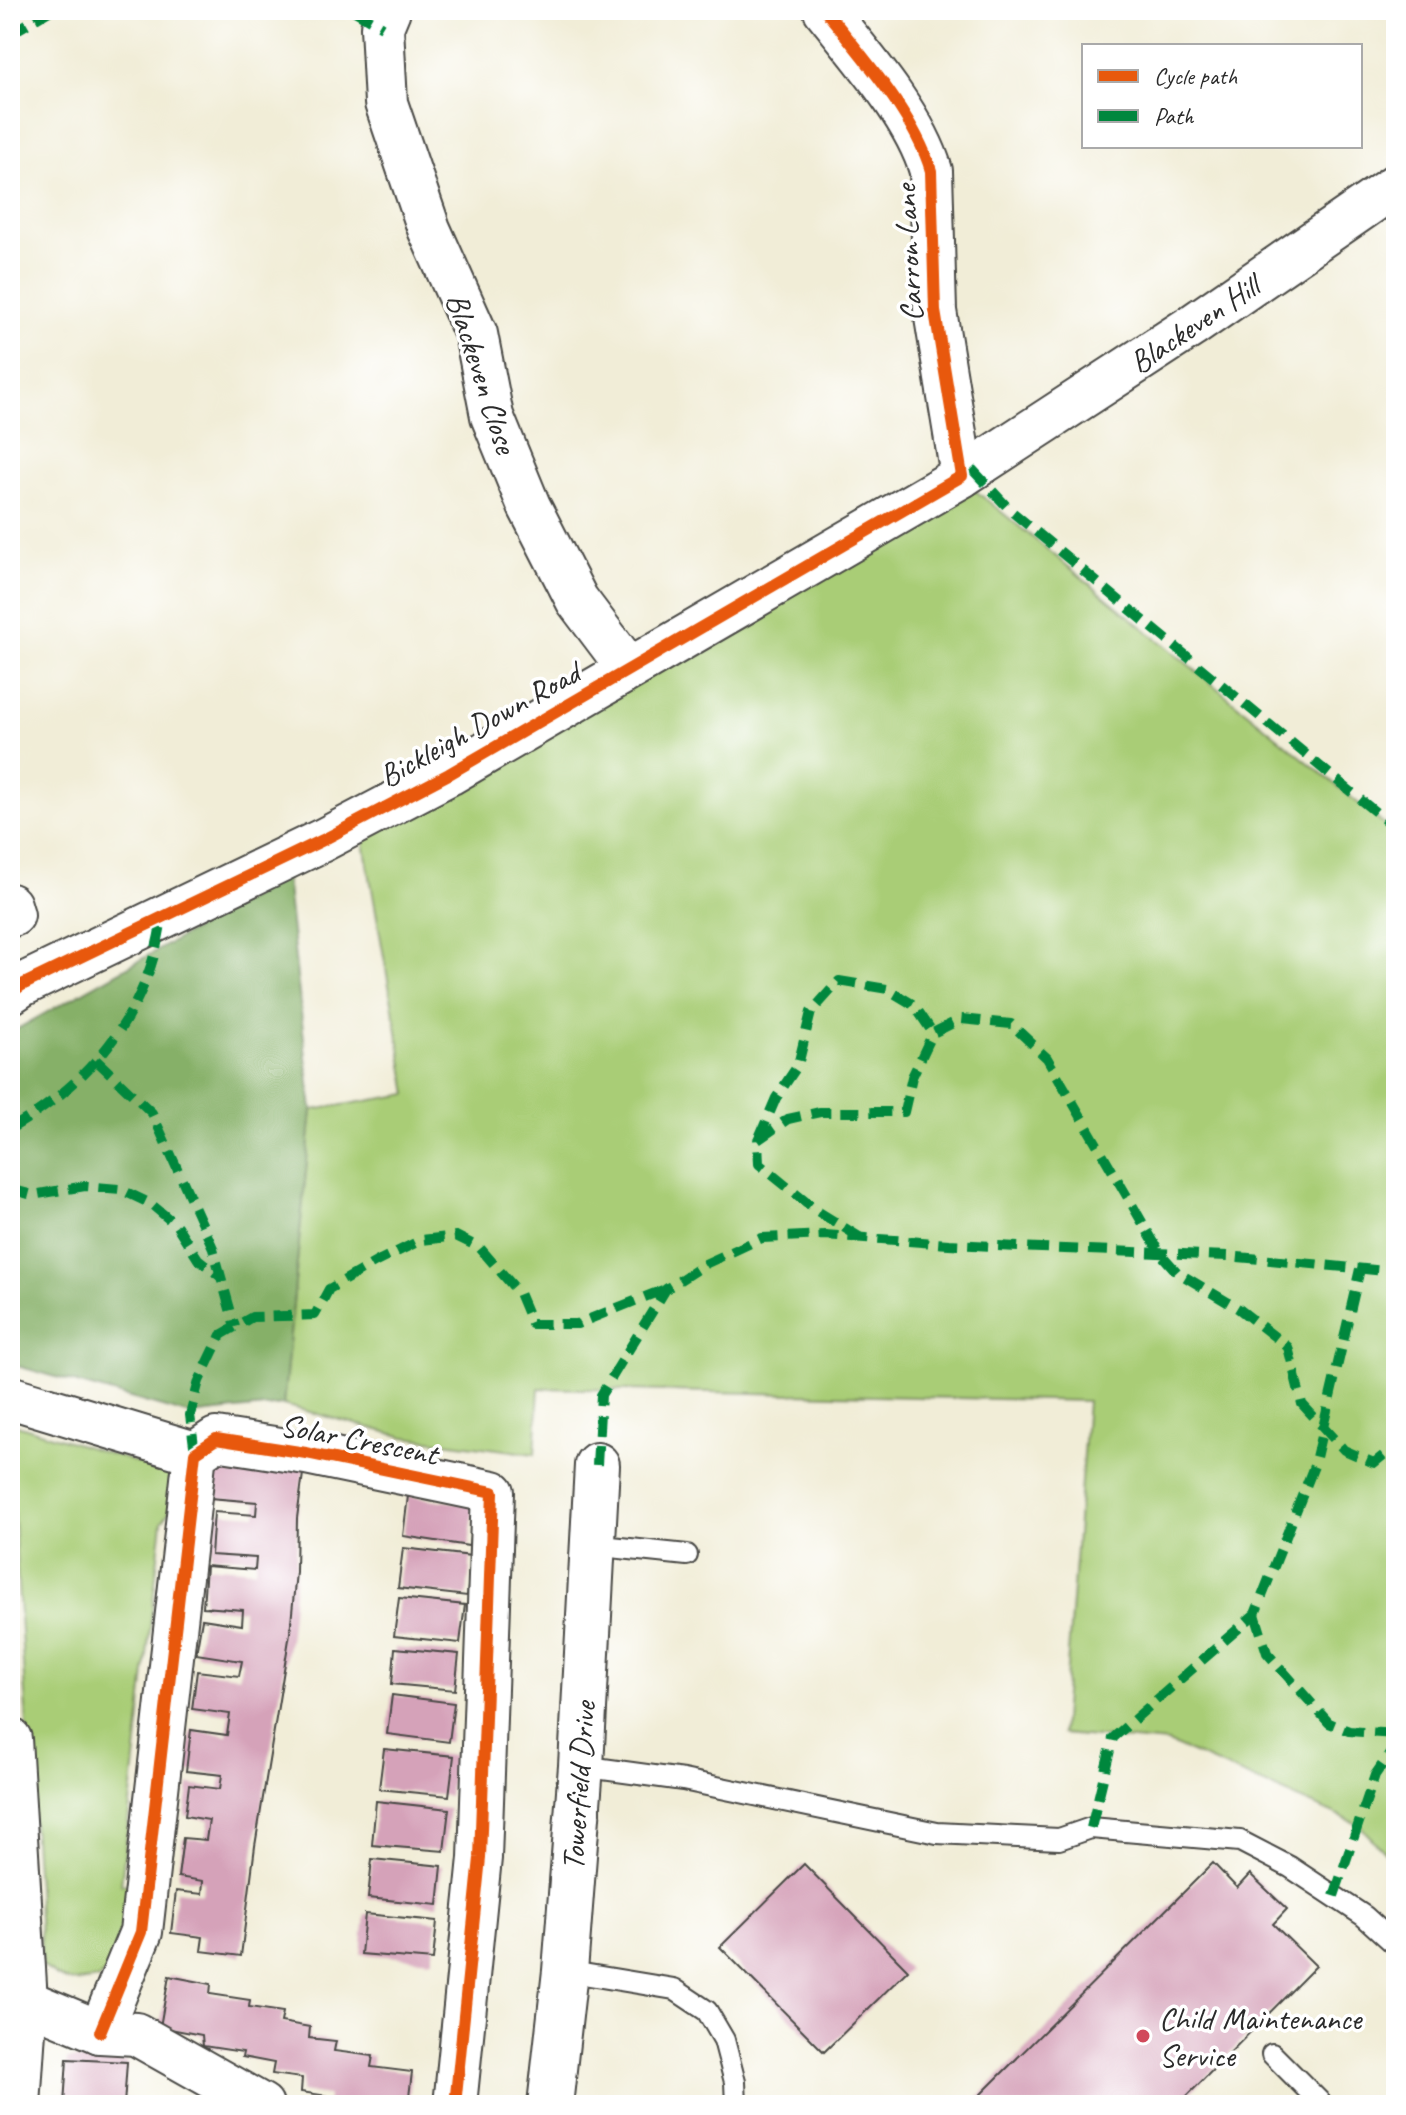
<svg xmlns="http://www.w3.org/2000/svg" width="1406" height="2115" font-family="Caveat,sans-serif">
	<rect width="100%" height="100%" fill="#fff"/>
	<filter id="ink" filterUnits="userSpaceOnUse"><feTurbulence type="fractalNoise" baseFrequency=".0125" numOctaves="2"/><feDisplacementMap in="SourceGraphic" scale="16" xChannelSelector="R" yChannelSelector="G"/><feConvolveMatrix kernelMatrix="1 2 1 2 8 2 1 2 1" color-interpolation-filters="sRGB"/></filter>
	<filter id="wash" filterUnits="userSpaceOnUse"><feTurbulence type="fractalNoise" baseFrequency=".006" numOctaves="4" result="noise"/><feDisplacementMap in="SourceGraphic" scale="32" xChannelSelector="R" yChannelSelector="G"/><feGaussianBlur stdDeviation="1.8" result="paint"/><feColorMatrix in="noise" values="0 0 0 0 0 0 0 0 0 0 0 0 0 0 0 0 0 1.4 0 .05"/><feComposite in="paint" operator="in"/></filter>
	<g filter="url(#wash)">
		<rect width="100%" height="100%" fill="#f1edd7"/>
		<!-- green -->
		<g fill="#a9cd76" stroke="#6a7c50" stroke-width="2">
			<polygon points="966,483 1396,834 1396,1864 1358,1824 1168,1743 1062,1734 1087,1401 539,1388 535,1454 405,1437 283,1405 312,1110 408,1094 363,837"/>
			<path d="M17 1425 177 1475 173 1506 162 1522 121 1884 132 1886 118 1958 99 1979C71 1983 64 1984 42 1965L10 1457V1431Z"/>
		</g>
		<!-- forest -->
		<polygon fill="#86b067" stroke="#586e49" stroke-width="2" points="286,878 312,1110 283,1405 190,1415 10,1364 10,1033"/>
		<g id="blocks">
			<!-- building -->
			<g fill="#d5a2b9">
				<polygon points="215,1450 305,1459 297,1518 296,1572 290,1633 255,1846 241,1956 201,1951 203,1937 171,1933 176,1891 202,1894 203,1881 178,1877 183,1838 206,1840 209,1820 185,1816 189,1785 220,1789 222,1775 186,1771 191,1730 227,1735 230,1714 192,1709 197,1671 239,1676 242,1661 196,1654 202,1619 242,1625 243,1610 203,1607 206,1566 255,1570 256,1558 211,1555 214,1512 256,1515 257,1502 210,1498"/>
				<polygon points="408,1496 474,1505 469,1546 403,1536"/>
				<polygon points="403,1548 471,1556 467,1596 398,1588"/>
				<polygon points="399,1598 465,1605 460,1643 394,1636"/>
				<polygon points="395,1648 459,1654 455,1690 392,1684"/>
				<polygon points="392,1695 454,1703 449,1742 387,1734"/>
				<polygon points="384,1749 454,1756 449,1796 379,1789"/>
				<polygon points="376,1801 449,1809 444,1851 372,1845"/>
				<polygon points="372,1859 442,1866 438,1905 368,1898"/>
				<polygon points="1213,1863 1237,1888 1250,1874 1287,1909 1273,1924 1316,1966 1178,2105 970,2105"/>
				<polygon points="804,1864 908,1970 824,2052 720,1947"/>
				<polygon points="365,1914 437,1921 433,1960 361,1954"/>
				<polygon points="169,1976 211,1984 210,1994 250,2000 249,2007 283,2012 281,2022 310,2027 309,2038 336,2041 334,2051 373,2056 371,2067 412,2072 408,2105 327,2105 328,2096 301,2092 302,2078 272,2074 274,2063 242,2057 243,2052 203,2046 202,2035 160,2027"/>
				<polygon points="67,2059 127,2062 124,2105 64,2105"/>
			</g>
		</g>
	</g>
	<g filter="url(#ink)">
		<use href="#blocks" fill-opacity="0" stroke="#494845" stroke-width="2"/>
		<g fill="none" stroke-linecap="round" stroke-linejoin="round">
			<defs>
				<g id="service">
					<polyline points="592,1545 687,1555"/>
					<polyline points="581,1766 683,1780 937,1833 1059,1839 1091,1828 1240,1841 1290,1867 1364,1916 1396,1945"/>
					<polyline points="565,1971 674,1989 707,2011 724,2040 735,2082 736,2105"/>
					<polyline points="1272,2054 1323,2105"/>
				</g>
				<g id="minor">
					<polyline points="389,10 382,27 386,103 429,229 476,334 492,416 529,506 577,600 629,669"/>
					<path d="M825 10C861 55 915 116 931 171L935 311 962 476"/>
					<polyline points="10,905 13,915"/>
					<polyline points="10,993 22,985 323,840 449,774 962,476 1192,326 1396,185"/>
					<polyline points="10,1397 195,1453"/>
					<polyline points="10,1739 26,2001 19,2105"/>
					<polyline points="26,2001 100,2032 136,2034 262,2105"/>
					<polyline points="100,2032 141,1932 195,1453 216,1439 306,1453 493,1492 480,1858 455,2105"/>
				</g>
				<polyline id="tertiary" points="550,2105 565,1971 581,1766 597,1465"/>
			</defs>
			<!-- service casing -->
			<use href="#service" stroke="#494845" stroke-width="24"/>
			<!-- minor casing -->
			<use href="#minor" stroke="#494845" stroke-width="46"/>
			<!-- tertiary casing -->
			<use href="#tertiary" stroke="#494845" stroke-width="48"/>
			<!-- service -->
			<use href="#service" stroke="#fff" stroke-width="20"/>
			<!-- minor -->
			<use href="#minor" stroke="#fff" stroke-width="42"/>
			<!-- tertiary -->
			<use href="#tertiary" stroke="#fff" stroke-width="44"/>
			<!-- quiet -->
			<g stroke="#00873e" stroke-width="10" stroke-dasharray="20 10" stroke-linecap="butt">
				<polyline points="353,10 382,27"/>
				<polyline points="10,34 51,10"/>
				<polyline points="972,469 1011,511 1396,829"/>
				<polyline points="96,1060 152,1113 213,1248 235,1327"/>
				<path d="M10 1129C92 1082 149 1012 162 917"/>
				<polyline points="758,1140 776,1098 798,1065 811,1012 839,981 887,989 914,1005 933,1033"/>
				<polyline points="10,1189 33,1195 85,1186 120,1189 151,1204 177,1226 198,1259 221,1277"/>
				<polyline points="861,1238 817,1211 759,1164 758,1140 788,1119 820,1112 904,1112 912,1077 933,1033 961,1019 1011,1024 1047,1058 1160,1253 1177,1272 1239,1309 1288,1347 1302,1404 1344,1450 1374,1463 1396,1445"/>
				<polyline points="195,1453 190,1415 199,1381 221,1335 252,1317 315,1315 329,1289 376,1262 421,1240 456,1236 480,1248 519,1293 532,1324 577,1324 665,1289"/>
				<polyline points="597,1465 601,1395 666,1289 705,1264 762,1238 825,1235 949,1244 1228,1256 1396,1272"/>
				<polyline points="1255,1614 1267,1653 1329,1723 1349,1731 1396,1734"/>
				<polyline points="1091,1828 1113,1738 1255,1614 1314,1466 1360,1269"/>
				<polyline points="1334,1896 1375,1775 1396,1745"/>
			</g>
			<defs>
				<g id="cycleway">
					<path d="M10 993 22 985 323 840 449 774 962 476 935 311 931 171C915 116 861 55 825 10"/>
					<polyline points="100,2032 141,1932 195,1453 216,1439 306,1453 493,1492 480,1858 455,2105"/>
				</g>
			</defs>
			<!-- cycleway casing -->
			<use href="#cycleway" stroke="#fff" stroke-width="17"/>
			<!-- cycleway -->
			<use href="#cycleway" stroke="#e8590c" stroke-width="12"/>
		</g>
	</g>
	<!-- markers -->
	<circle fill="#d1495b" stroke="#fff" stroke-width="3" cx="1143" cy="2036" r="8"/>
	<g text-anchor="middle" stroke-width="7" stroke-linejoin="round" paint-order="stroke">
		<!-- street labels -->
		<g font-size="32" fill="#2b2b2b" stroke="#fff">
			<text transform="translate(908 253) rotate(-93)" y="11">Carron Lane</text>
			<text transform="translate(1194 324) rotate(-34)" y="11">Blackeven Hill</text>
			<text transform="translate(482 373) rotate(72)" y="11">Blackeven Close</text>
			<text transform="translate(479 724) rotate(-29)" y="11">Bickleigh Down Road</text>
			<text transform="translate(359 1439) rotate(11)" y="11">Solar Crescent</text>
			<text transform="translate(578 1786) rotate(-86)" y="11">Towerfield Drive</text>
		</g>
		<!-- poi labels -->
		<g font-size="32" fill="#2b2b2b" stroke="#fff" text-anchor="start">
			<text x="1159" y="2029">Child Maintenance<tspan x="1159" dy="37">Service</tspan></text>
		</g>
	</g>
	<!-- margin -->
	<rect width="1406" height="2115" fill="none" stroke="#fff" stroke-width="40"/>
	<!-- legend -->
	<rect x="1082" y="44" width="280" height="104" fill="#ffffff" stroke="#aaaaaa" stroke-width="2"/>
	<rect x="1098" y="70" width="40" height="12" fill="#e8590c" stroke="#aaaaaa" stroke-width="2"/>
	<text x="1154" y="84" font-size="24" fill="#2b2b2b">Cycle path</text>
	<rect x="1098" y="110" width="40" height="12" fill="#00873e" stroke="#aaaaaa" stroke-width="2"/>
	<text x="1154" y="124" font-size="24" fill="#2b2b2b">Path</text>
</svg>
